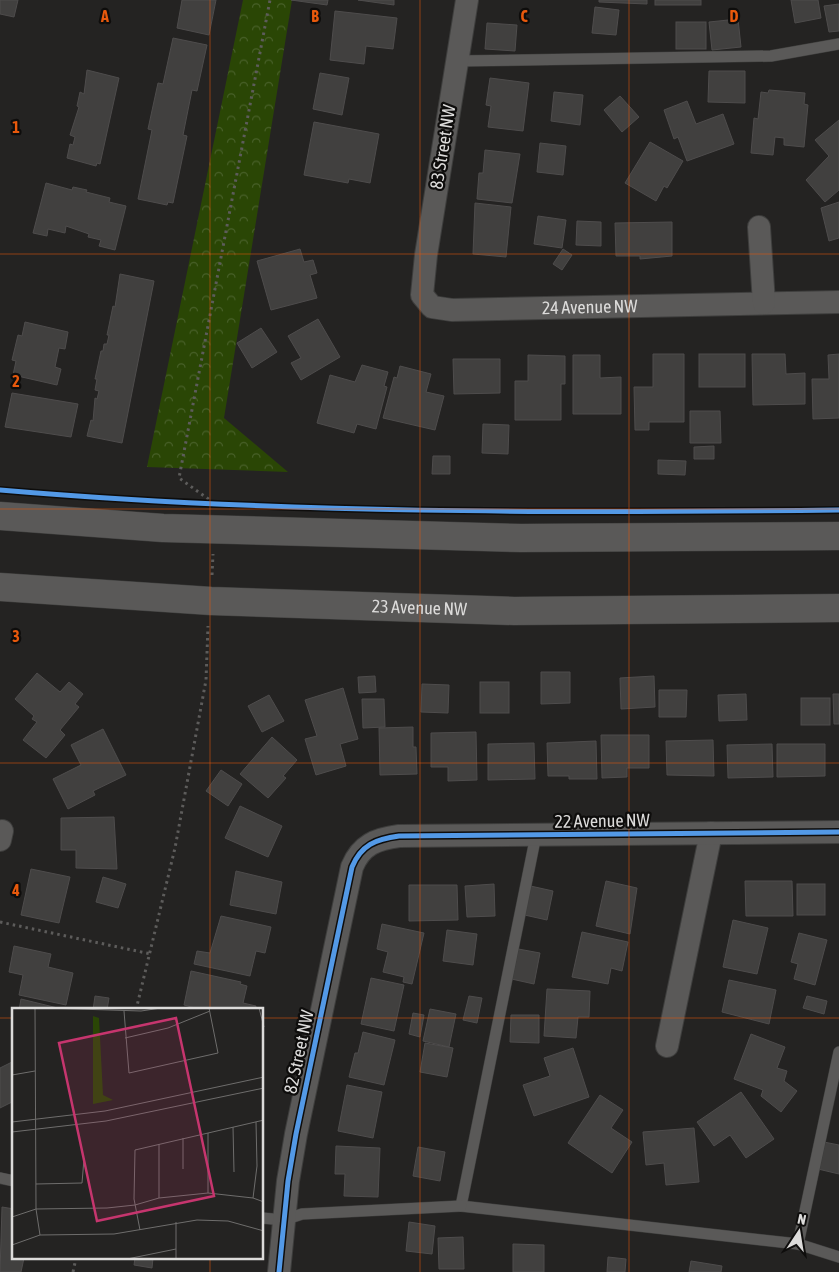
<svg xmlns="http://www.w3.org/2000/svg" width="839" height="1272" font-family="'Asap Condensed',sans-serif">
	<defs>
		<pattern id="park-crowns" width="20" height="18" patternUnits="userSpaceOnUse" patternTransform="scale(1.25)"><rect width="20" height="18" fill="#2a4605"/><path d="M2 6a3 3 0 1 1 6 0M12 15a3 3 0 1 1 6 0" fill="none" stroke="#486029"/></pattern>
	</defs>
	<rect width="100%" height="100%" fill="#242322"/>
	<!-- park -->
	<polygon fill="url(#park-crowns)" points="243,0 292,0 224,418 288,472 147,467"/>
	<!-- building -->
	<g fill="#41403f" stroke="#4e4c4c">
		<polygon points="0,0 18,0 14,17 0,14"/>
		<polygon points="182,0 216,0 209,35 177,28"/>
		<polygon points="291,0 328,0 327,5"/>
		<polygon points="358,0 394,0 394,5"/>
		<polygon points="599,0 647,0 647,4 599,2"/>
		<rect x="655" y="0" width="46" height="5"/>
		<polygon points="791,0 818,0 821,18 795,23"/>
		<polygon points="839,4 839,31 829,32 824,6"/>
		<polygon points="595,7 619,10 616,35 592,33"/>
		<polygon points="335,11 397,18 393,49 366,46 364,64 330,60"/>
		<polygon points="738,19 741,47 712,50 709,22"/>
		<rect x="676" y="22" width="30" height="27"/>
		<polygon points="487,23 517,25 515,51 485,49"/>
		<polygon points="173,38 207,45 197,91 192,90 183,135 187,136 173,203 168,202 167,205 138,199 152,130 148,129 158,83 163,84"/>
		<polygon points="87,70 119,78 100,164 97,163 96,166 67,158 70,144 73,145 75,137 70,135 79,107 77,106 80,92 84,94"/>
		<polygon points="709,71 745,71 745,103 708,102"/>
		<polygon points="320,73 349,78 342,115 313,109"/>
		<polygon points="490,78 529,83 523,131 488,127 491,106 486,105"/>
		<polygon points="769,90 805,93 804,104 808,105 804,147 784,145 784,138 775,137 773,155 751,153 754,118 758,119 761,92 768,93"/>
		<polygon points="554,92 583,95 580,125 551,121"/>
		<polygon points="620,96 639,117 622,132 604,110"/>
		<polygon points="687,101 696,124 723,114 734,144 687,161 678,137 674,139 664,110"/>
		<polygon points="839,120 839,190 825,202 806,180 829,156 815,140"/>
		<polygon points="314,122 379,134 370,183 349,179 348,183 304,175"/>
		<polygon points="650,142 683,161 667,188 664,186 656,201 625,183"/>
		<polygon points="540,143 566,146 563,175 537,172"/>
		<polygon points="485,150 520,154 512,203 477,199 479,173 483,173"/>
		<polygon points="46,183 72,190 73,187 87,190 86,192 110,198 109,202 126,206 115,250 99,246 101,240 88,237 89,234 66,226 65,233 48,229 47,236 33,233"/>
		<polygon points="839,202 839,238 829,241 821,208"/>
		<polygon points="475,203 511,207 506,257 473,254"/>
		<polygon points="538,216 566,220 562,248 534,244"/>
		<polygon points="577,221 601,222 601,246 576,245"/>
		<polygon points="672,222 672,256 640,259 640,256 616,256 615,223"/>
		<polygon points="300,249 304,262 313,260 317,273 310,275 317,298 271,310 257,261"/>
		<polygon points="563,249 572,255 562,270 553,264"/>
		<polygon points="120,274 154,281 122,443 87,436 91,420 93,421 95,398 97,399 99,391 95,390 97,379 95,379 101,351 103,351 104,344 107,344 109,335 107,335 113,306 115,307"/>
		<polygon points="318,319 340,357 301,380 291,363 301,358 288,336"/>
		<polygon points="25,322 68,332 65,349 59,348 55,367 61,369 57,385 13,375 16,361 12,360 18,335 22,336"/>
		<polygon points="261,328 277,352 252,368 237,343"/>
		<polygon points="653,354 684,354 684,422 649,422 649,430 635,430 634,387 653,387"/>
		<rect x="699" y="354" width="46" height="33"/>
		<polygon points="752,354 785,354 786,374 805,373 805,404 753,405"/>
		<polygon points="839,354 839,418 813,419 812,379 829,379 828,355"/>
		<polygon points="528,355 565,356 565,384 561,384 561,420 515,420 515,381 528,381"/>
		<polygon points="573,355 600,355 600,378 621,377 621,414 573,414"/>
		<polygon points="453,359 500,359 500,393 454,394"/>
		<polygon points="362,365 388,372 384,386 387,387 376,429 357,424 354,433 317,423 330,375 355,382"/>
		<polygon points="400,366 431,374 426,392 444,396 435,430 383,418 394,377 397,378"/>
		<polygon points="12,393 78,404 71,437 5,427"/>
		<polygon points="690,411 720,411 721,443 690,443"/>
		<polygon points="483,424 509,425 508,454 482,453"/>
		<polygon points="714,446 714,459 694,459 694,447"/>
		<polygon points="433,456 450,456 450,474 432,474"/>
		<polygon points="658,460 686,461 685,475 658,474"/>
		<polygon points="541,672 570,672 570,703 541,704"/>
		<polygon points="37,673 60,692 69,682 83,694 75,704 79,707 60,730 65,735 46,758 23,740 37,722 32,719 34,716 15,699"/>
		<polygon points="375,676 376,692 359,693 358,677"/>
		<polygon points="654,676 655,707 621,709 620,678"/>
		<rect x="480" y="682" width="29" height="31"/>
		<polygon points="422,684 449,685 448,713 421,712"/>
		<polygon points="343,688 358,739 340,744 346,766 316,775 305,739 317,736 305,700"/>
		<polygon points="659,690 687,690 686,717 659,717"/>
		<polygon points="746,694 747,720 719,721 718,695"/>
		<polygon points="833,694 839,694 839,724 834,724"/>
		<polygon points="269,695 284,721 262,732 248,706"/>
		<rect x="801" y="698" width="29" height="27"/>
		<polygon points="362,699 384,699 385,727 363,728"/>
		<polygon points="413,727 413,747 416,747 417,774 380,775 379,728"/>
		<polygon points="103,729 126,775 93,791 95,795 68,809 53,779 81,765 71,745"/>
		<polygon points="476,732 477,780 448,781 448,767 431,767 431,733"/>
		<polygon points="601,735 649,735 649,768 627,768 627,777 602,778"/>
		<polygon points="272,737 297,760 283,776 286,778 268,798 240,774"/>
		<polygon points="713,740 714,776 667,775 666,741"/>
		<polygon points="596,741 597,779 569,779 569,776 548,776 547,743"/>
		<polygon points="534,743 535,779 488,780 488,744"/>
		<polygon points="772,744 773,777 728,778 727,745"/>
		<polygon points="777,744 825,744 825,776 777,777"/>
		<polygon points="221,770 242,784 228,806 206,791"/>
		<polygon points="240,806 282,826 268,857 225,838"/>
		<polygon points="114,817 117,869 76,868 76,850 61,850 61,818"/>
		<polygon points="31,869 70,877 59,923 21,915"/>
		<polygon points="236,871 282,882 276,914 230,905"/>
		<polygon points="103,877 126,884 118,908 96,902"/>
		<polygon points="606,881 637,888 630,934 596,926"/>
		<polygon points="745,881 792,881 793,916 746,916"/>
		<polygon points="494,884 495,916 467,917 465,886"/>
		<rect x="797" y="884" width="28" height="31"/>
		<polygon points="409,885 457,885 458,920 409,921"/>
		<polygon points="526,885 553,891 547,920 520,914"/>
		<polygon points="221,916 271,927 265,953 256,951 250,976 194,964 197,951 210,953"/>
		<polygon points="733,920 768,928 757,974 723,967"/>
		<polygon points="382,924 424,933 412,984 403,982 404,977 383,972 388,952 377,949"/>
		<polygon points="447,930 477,934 473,965 443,961"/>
		<polygon points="582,932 628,942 622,971 611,968 608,984 572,977"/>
		<polygon points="799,933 827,940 815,985 794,979 798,964 791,962"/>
		<polygon points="14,946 51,954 48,967 73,973 66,1005 19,995 23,975 9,972"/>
		<polygon points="513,948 540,953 534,984 507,978"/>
		<polygon points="191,971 241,982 240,984 247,986 243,1003 256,1006 255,1010 203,1010 184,1005"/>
		<polygon points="371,978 404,985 394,1031 361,1024"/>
		<polygon points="729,980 776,990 769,1024 722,1012"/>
		<polygon points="547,989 590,991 589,1017 578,1017 576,1038 544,1036"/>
		<polygon points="95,996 109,998 107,1010 93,1010"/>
		<polygon points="469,996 482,998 477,1023 463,1020"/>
		<polygon points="807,996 827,1001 824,1014 803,1008"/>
		<polygon points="21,999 66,1010 19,1010"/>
		<polygon points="430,1009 456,1014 449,1047 423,1041"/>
		<polygon points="413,1013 424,1015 420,1037 409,1034"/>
		<polygon points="511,1015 539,1015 539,1043 510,1042"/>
		<polygon points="363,1032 395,1040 384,1085 349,1077 355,1053 358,1053"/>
		<polygon points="751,1034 785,1047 777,1068 787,1071 784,1081 797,1091 781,1112 761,1096 763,1090 734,1079"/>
		<polygon points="425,1043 453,1048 447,1077 420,1072"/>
		<polygon points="573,1048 589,1097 534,1116 523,1085 550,1076 544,1058"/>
		<polygon points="14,1061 14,1101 0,1108 0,1068"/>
		<polygon points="347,1085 382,1092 373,1138 338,1131"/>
		<polygon points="741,1092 774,1139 746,1158 730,1135 714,1146 697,1122"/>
		<polygon points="600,1095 623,1110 611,1128 632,1142 612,1173 568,1143"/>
		<polygon points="694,1128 699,1182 666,1185 664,1163 646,1165 643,1132"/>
		<polygon points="824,1142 839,1145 839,1174 818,1169"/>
		<polygon points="336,1146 380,1148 378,1197 344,1196 345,1174 335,1174"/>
		<polygon points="418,1147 445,1152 440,1181 413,1176"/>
		<polygon points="2,1207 14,1209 14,1258 24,1258 21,1272 0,1272"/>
		<polygon points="409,1222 435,1226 432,1254 406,1251"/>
		<polygon points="463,1237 464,1269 439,1269 438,1238"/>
		<polygon points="513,1244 544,1245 544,1272 513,1272"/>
		<polygon points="608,1257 626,1259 625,1272 607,1272"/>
		<polygon points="135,1258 153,1258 152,1268 134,1265"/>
		<polygon points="691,1261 722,1266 721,1272 689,1272"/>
	</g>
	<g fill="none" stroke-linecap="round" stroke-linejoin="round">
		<defs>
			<g id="lane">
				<polyline points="456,61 771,56 839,44"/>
				<polyline points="536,835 461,1206 798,1244"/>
				<polyline points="839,1052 798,1244 839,1257"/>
				<polyline points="0,1178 14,1181"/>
				<polyline points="262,1218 284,1220 302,1214 461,1206"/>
			</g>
			<g id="street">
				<path id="s1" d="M467 0 426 255 422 295 432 307 452 310 839 302"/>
				<polyline points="759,227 764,303"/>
				<polyline points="0,840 2,831"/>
				<polyline points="667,1046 711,833"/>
				<path d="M279 1272 288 1181 296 1134 352 867C361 845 376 839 399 836L839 832"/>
			</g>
			<g id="secondary">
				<polyline points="0,516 163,528 521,538 839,536"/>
				<path id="s2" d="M0 587 211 601 514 611 839 608"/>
			</g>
		</defs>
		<!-- lane casing -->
		<use href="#lane" stroke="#3e3e3d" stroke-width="12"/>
		<!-- street casing -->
		<use href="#street" stroke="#3e3e3d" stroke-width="24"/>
		<!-- secondary casing -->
		<use href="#secondary" stroke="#3e3e3d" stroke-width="29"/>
		<!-- path -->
		<g stroke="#5d5c5b" stroke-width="3" stroke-dasharray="2.5 4" stroke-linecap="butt">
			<polyline points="214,503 179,478 270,0"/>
			<polyline points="212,575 213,554"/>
			<polyline points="0,922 151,954"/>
			<polyline points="136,1010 175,848 206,680 208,626"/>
			<polyline points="73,1272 76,1258"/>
		</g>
		<!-- lane -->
		<use href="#lane" stroke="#5a5958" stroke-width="11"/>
		<!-- street -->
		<use href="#street" stroke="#5a5958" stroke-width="22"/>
		<!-- secondary -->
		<use href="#secondary" stroke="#5a5958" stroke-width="28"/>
		<defs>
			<g id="cycleway">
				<path d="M0 490C279 514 559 513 839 510"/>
				<path d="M279 1272 288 1181 296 1134 352 867C361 845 376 839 399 836L839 832"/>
			</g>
		</defs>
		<!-- cycleway casing -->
		<use href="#cycleway" stroke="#0e0d0c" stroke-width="8"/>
		<!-- cycleway -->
		<use href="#cycleway" stroke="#5399e6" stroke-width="5"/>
	</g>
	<!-- grid -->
	<path fill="none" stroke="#e8590c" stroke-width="1" stroke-opacity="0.55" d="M210 0V1010M420 0V1272M629 0V1272M0 254H839M0 509H839M0 763H839M0 1018H14M262 1018H839M210 1258V1272"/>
	<g text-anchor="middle" stroke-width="4.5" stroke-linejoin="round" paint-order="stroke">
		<!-- street labels -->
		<g font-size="18" fill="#dcdbda" stroke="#0e0d0c">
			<text transform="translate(443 147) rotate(-81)" y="6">83 Street NW</text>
			<text dy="6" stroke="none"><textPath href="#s1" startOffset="472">24 Avenue NW</textPath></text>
			<text dy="6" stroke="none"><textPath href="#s2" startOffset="420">23 Avenue NW</textPath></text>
			<text transform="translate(602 821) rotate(-1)" y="6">22 Avenue NW</text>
			<text transform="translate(299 1052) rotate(-78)" y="6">82 Street NW</text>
		</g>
	</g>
	<!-- overview -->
	<g transform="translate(12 1008)">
		<rect width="251" height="251" fill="#242322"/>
		<path d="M81 8 87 10 91 87 101 92 81 96Z" fill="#2a4605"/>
		<path fill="none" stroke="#6e6d6c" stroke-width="1" d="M23 0 24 201 28 227M33 0 129 3 149 0M247 0 252 19M112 3 117 65 206 45 197 0M113 30 156 20 198 3M0 67 23 63M0 114 93 103 252 69M244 114 245 158 241 190 252 194M221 119 222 164M0 124 94 113 252 80M196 125V185L241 190M171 130V161M147 136V190L196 185M24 176 70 175 72 151M0 209 24 201 95 200 123 197 147 190M164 214V251M128 222 122 191 123 142 252 112M0 237 28 227 102 226 185 212 216 213 252 223M115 251 164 241"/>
		<path fill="#c6356e" fill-opacity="0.15" stroke="#c6356e" stroke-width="2.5" d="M164 10 202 188 85 213 47 35Z"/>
		<rect width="251" height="251" fill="none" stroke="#dcdbda" stroke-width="2.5"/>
	</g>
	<g font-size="16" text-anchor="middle" font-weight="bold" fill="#e8590c" stroke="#0e0d0c" stroke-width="4.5" stroke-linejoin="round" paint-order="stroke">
		<text x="105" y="22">A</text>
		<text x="315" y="22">B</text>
		<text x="524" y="22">C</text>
		<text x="734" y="22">D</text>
		<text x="16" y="133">1</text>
		<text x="16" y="387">2</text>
		<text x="16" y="642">3</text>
		<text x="16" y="896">4</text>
	</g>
	<!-- north arrow -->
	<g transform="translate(799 1232) rotate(12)" stroke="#0e0d0c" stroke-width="4" paint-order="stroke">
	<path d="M0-4L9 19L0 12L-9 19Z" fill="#dcdbda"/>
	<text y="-8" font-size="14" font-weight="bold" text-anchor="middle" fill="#dcdbda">N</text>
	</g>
</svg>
